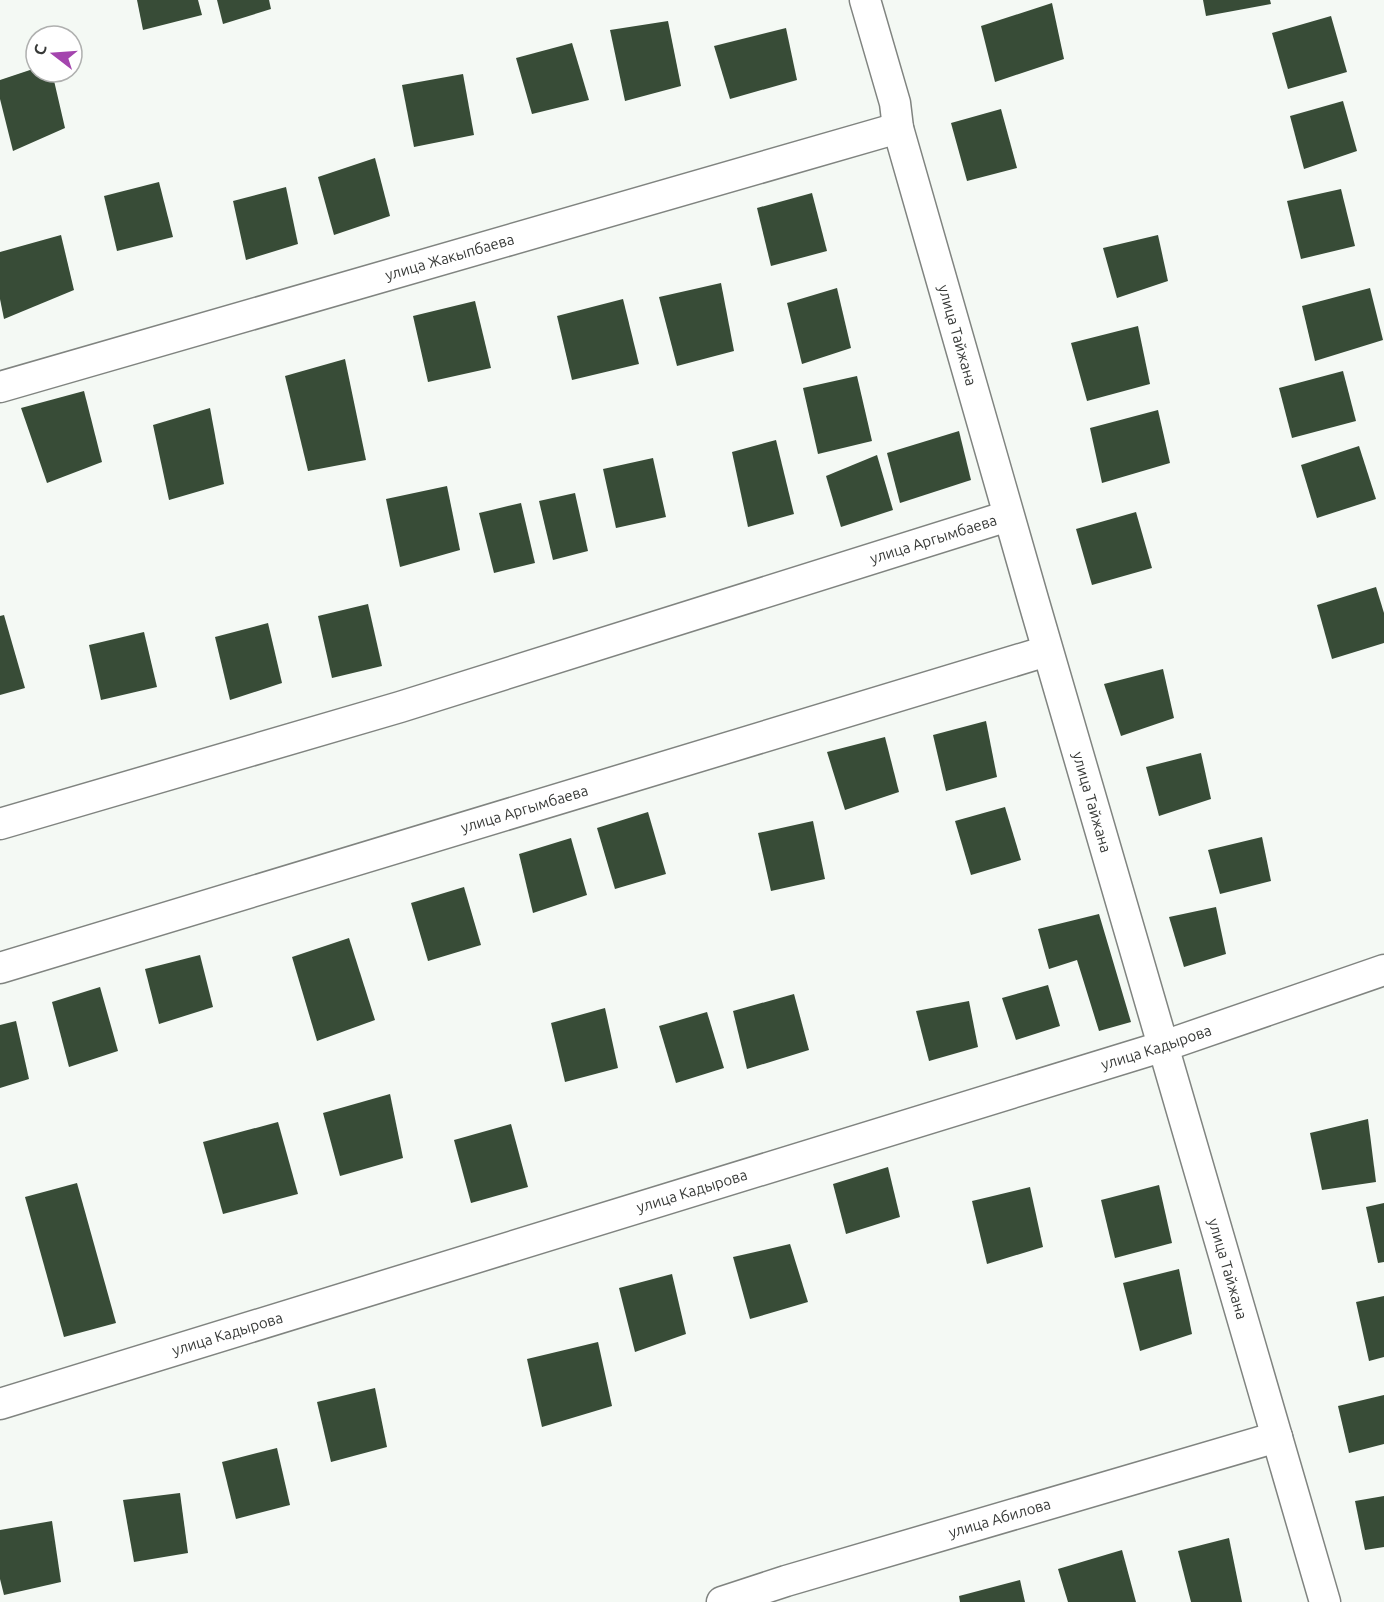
<svg xmlns="http://www.w3.org/2000/svg" width="1384" height="1602" font-family="Ubuntu,sans-serif">
	<rect width="100%" height="100%" fill="#f4f9f4"/>
	<!-- building -->
	<g fill="#384c37">
		<polygon points="137,0 198,0 202,15 143,30"/>
		<polygon points="217,0 269,0 271,9 223,24"/>
		<polygon points="1203,0 1270,0 1271,4 1206,16"/>
		<polygon points="1052,3 1064,59 995,82 981,26"/>
		<polygon points="1331,16 1347,72 1288,89 1272,33"/>
		<polygon points="668,21 681,86 625,101 610,30"/>
		<polygon points="786,28 797,80 730,99 714,46"/>
		<polygon points="572,43 589,100 532,114 516,58"/>
		<polygon points="36,68 36,72 52,72 65,128 13,151 0,99 0,80"/>
		<polygon points="463,74 474,135 414,147 402,85"/>
		<polygon points="1343,101 1357,151 1304,169 1290,116"/>
		<polygon points="1001,109 1017,168 967,181 951,123"/>
		<polygon points="375,158 390,216 334,235 318,177"/>
		<polygon points="159,182 173,237 117,251 104,196"/>
		<polygon points="286,187 298,244 246,260 233,201"/>
		<polygon points="1341,189 1355,246 1301,259 1287,201"/>
		<polygon points="812,193 827,251 771,266 757,208"/>
		<polygon points="61,235 74,290 4,319 0,299 0,252"/>
		<polygon points="1158,235 1168,281 1117,298 1103,248"/>
		<polygon points="721,283 734,351 677,366 659,297"/>
		<polygon points="837,288 851,348 802,364 787,303"/>
		<polygon points="1370,288 1383,340 1315,361 1302,306"/>
		<polygon points="623,299 639,364 572,380 557,316"/>
		<polygon points="475,301 491,368 428,382 413,316"/>
		<polygon points="1138,326 1150,384 1087,401 1071,343"/>
		<polygon points="345,359 366,460 308,471 285,376"/>
		<polygon points="1343,371 1356,421 1292,438 1279,388"/>
		<polygon points="857,376 872,441 818,454 803,388"/>
		<polygon points="84,391 102,462 47,483 21,408"/>
		<polygon points="210,408 224,484 169,500 153,425"/>
		<polygon points="1158,410 1170,463 1102,483 1090,428"/>
		<polygon points="959,431 971,480 900,503 887,453"/>
		<polygon points="776,440 794,514 748,527 732,452"/>
		<polygon points="1359,446 1376,499 1317,518 1301,465"/>
		<polygon points="877,455 893,510 841,527 826,476"/>
		<polygon points="653,458 666,517 616,528 603,469"/>
		<polygon points="447,486 460,550 400,567 386,499"/>
		<polygon points="575,493 588,551 553,560 539,501"/>
		<polygon points="521,503 535,563 494,573 479,513"/>
		<polygon points="1136,512 1152,568 1092,585 1076,529"/>
		<polygon points="1376,587 1384,613 1384,643 1332,659 1317,605"/>
		<polygon points="368,604 382,666 332,678 318,616"/>
		<polygon points="4,615 25,688 0,695 0,616"/>
		<polygon points="268,623 282,683 230,700 215,637"/>
		<polygon points="144,632 157,687 101,700 89,645"/>
		<polygon points="1163,669 1174,718 1121,736 1104,684"/>
		<polygon points="986,721 997,777 946,791 933,735"/>
		<polygon points="885,737 899,792 845,810 827,752"/>
		<polygon points="1201,753 1211,799 1159,816 1146,767"/>
		<polygon points="1005,807 1021,860 971,875 955,821"/>
		<polygon points="648,812 666,874 615,889 597,828"/>
		<polygon points="813,821 825,879 771,891 758,833"/>
		<polygon points="1262,837 1271,881 1220,894 1208,850"/>
		<polygon points="571,838 587,895 533,913 519,854"/>
		<polygon points="464,887 481,945 428,961 411,903"/>
		<polygon points="1216,907 1226,954 1184,967 1169,917"/>
		<polygon points="1099,914 1131,1022 1099,1031 1077,960 1049,969 1038,929"/>
		<polygon points="349,938 375,1020 317,1041 292,957"/>
		<polygon points="200,955 213,1007 159,1024 145,969"/>
		<polygon points="1048,985 1060,1026 1016,1040 1002,998"/>
		<polygon points="100,987 118,1051 69,1067 52,1002"/>
		<polygon points="794,994 809,1050 747,1069 733,1011"/>
		<polygon points="969,1001 978,1047 929,1061 916,1011"/>
		<polygon points="605,1008 618,1068 565,1082 551,1023"/>
		<polygon points="707,1012 724,1068 676,1083 659,1026"/>
		<polygon points="16,1021 29,1079 0,1088 0,1025"/>
		<polygon points="390,1094 403,1158 340,1176 323,1113"/>
		<polygon points="1368,1119 1376,1182 1322,1190 1310,1133"/>
		<polygon points="278,1122 298,1194 223,1214 203,1142"/>
		<polygon points="511,1124 528,1187 471,1203 454,1140"/>
		<polygon points="888,1167 900,1217 846,1234 833,1184"/>
		<polygon points="77,1183 116,1323 64,1337 25,1197"/>
		<polygon points="1159,1185 1172,1243 1115,1258 1101,1200"/>
		<polygon points="1030,1187 1043,1247 987,1264 972,1201"/>
		<polygon points="1384,1203 1384,1262 1378,1263 1366,1207"/>
		<polygon points="790,1244 808,1302 750,1319 733,1257"/>
		<polygon points="1179,1269 1192,1334 1140,1351 1123,1283"/>
		<polygon points="672,1274 686,1334 635,1352 619,1288"/>
		<polygon points="1384,1296 1384,1357 1369,1361 1356,1302"/>
		<polygon points="598,1342 612,1406 542,1427 527,1359"/>
		<polygon points="375,1388 387,1447 331,1462 317,1402"/>
		<polygon points="1384,1395 1384,1444 1349,1453 1338,1406"/>
		<polygon points="277,1448 290,1505 236,1519 222,1462"/>
		<polygon points="180,1493 188,1553 134,1562 123,1500"/>
		<polygon points="1384,1496 1384,1547 1365,1550 1355,1501"/>
		<polygon points="52,1521 61,1582 4,1595 0,1579 0,1530"/>
		<polygon points="1229,1538 1242,1602 1191,1602 1178,1551"/>
		<polygon points="1122,1550 1136,1602 1068,1602 1058,1569"/>
		<polygon points="1020,1580 1025,1602 960,1602 959,1596"/>
	</g>
	<g fill="none" stroke-linecap="round" stroke-linejoin="round">
		<defs>
			<g id="minor">
				<path id="s1" d="M865 0 895 103 898 128C1038 620 1181 1111 1325 1602"/>
				<path id="s2" d="M0 387 898 128"/>
				<path id="s3" d="M0 824 400 707 1008 516"/>
				<path id="s4" d="M0 968 1047 651"/>
				<path id="s5" d="M0 1404 1161 1047 1384 970"/>
				<path id="s6" d="M722 1602 786 1581 1277 1437"/>
			</g>
		</defs>
		<!-- minor casing -->
		<use href="#minor" stroke="#808480" stroke-width="33"/>
		<!-- minor -->
		<use href="#minor" stroke="#fff" stroke-width="30"/>
	</g>
	<g text-anchor="middle" stroke-width="6" stroke-linejoin="round" paint-order="stroke">
		<!-- street labels -->
		<g font-size="15" fill="#373937" stroke="#fff">
			<text dy="5" stroke="none"><textPath href="#s2" startOffset="468">улица Жакыпбаева</textPath></text>
			<text dy="5" stroke="none"><textPath href="#s1" startOffset="348">улица Тайжана</textPath></text>
			<text dy="5" stroke="none"><textPath href="#s3" startOffset="976">улица Аргымбаева</textPath></text>
			<text dy="5" stroke="none"><textPath href="#s1" startOffset="834">улица Тайжана</textPath></text>
			<text dy="5" stroke="none"><textPath href="#s4" startOffset="548">улица Аргымбаева</textPath></text>
			<text dy="5" stroke="none"><textPath href="#s5" startOffset="1210">улица Кадырова</textPath></text>
			<text dy="5" stroke="none"><textPath href="#s5" startOffset="724">улица Кадырова</textPath></text>
			<text dy="5" stroke="none"><textPath href="#s1" startOffset="1320">улица Тайжана</textPath></text>
			<text dy="5" stroke="none"><textPath href="#s5" startOffset="238">улица Кадырова</textPath></text>
			<text dy="5" stroke="none"><textPath href="#s6" startOffset="290">улица Абилова</textPath></text>
		</g>
	</g>
	<!-- north arrow -->
	<g transform="translate(54 54) rotate(287)"><circle r="28" fill="#ffffff" stroke="#afb0af" stroke-width="1.5"/>
	<path d="M0-4.5L10 22L0 15L-10 22Z" fill="#a445ae"/>
	<text y="-9" font-size="16" font-weight="bold" text-anchor="middle" fill="#373937">С</text>
	</g>
</svg>
